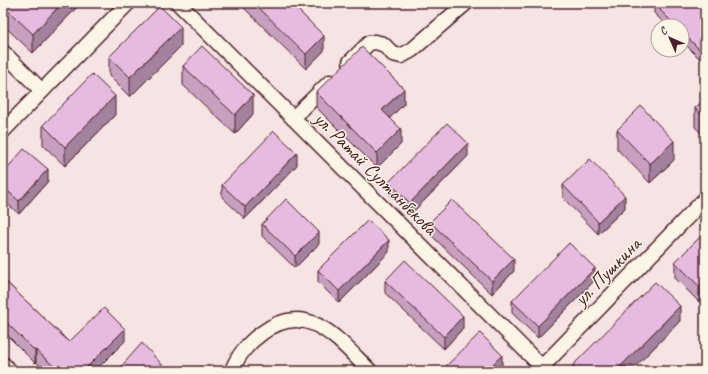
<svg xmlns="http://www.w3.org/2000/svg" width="708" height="374" font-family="Caveat,sans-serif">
	<rect width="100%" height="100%" fill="#f6e3e3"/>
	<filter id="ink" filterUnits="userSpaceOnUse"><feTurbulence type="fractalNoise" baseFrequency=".025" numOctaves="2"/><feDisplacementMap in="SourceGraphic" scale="8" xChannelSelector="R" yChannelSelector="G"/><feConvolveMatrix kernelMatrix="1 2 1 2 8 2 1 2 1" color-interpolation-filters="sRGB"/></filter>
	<g filter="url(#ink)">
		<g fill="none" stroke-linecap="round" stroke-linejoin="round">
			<defs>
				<g id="street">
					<polyline points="178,3 546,371"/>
					<polyline points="3,52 42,91"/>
					<polyline points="350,62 369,43 375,42 383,44 393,54 401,56 412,50 466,3"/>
					<polyline points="293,118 330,82"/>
					<polyline points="3,131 128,3"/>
					<polyline points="3,364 10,371"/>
					<path d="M232 371C237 356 249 342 262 333 308 298 339 341 370 371"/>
					<polyline points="538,371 705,199"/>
				</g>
			</defs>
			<!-- street casing -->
			<use href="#street" stroke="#4a1f2b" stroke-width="17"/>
			<!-- street -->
			<use href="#street" stroke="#fcf5e5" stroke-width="14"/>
		</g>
		<!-- wall -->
		<g fill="#c7a0c0" stroke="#4a1f2b">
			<polygon points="3,3 79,3 79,5 33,53 3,25"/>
			<polygon points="239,3 291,3 324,51 306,69"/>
			<polygon points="654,4 705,10 705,64 682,41 682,26 667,26 654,13"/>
			<polygon points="181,46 130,97 109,76 109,57"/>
			<polygon points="183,66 253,114 235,134 183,85"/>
			<polygon points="316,92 404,104 389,118 401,144 377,168 316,107"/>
			<polygon points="705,99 705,137 695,127 695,108"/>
			<polygon points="115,115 65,166 43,145 43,125"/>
			<polygon points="617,130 674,160 650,183 617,149"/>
			<polygon points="468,156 410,215 389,194 389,182"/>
			<polygon points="297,165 245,219 222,197 222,185"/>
			<polygon points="3,173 48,181 19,214 3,200"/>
			<polygon points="563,185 625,208 598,234 563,198"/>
			<polygon points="430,222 514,271 492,294 430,234"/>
			<polygon points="262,224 319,244 295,268 262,236"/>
			<polygon points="705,232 705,296 699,302 675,278 675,262"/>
			<polygon points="389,252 339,303 318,282 318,270"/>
			<polygon points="3,279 69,342 125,341 95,371 46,371 36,362 35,363 3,331"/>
			<polygon points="595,280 538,338 512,313 512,301"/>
			<polygon points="385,281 463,328 444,349 385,293"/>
			<polygon points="680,321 631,371 573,371 573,365"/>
		</g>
		<!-- shaded-wall -->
		<g fill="#a2829c" stroke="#4a1f2b">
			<polygon points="62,3 79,3 79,5 33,53 33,34"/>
			<polygon points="181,27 181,46 130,97 130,77"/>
			<polygon points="324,36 324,51 306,69 306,54"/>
			<polygon points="404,89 404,104 382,126 382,110"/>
			<polygon points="253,95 253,114 235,134 235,115"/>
			<polygon points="115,96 115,115 65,166 65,147"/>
			<polygon points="401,129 401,144 377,168 377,153"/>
			<polygon points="674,141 674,160 650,183 650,164"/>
			<polygon points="468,143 468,156 410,215 410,203"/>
			<polygon points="297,153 297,165 245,219 245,207"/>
			<polygon points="48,169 48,181 19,214 19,201"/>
			<polygon points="625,196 625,208 598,234 598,222"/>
			<polygon points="319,232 319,244 295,268 295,256"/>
			<polygon points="389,240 389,252 339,303 339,291"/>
			<polygon points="514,259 514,271 492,294 492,281"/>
			<polygon points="595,268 595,280 538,338 538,326"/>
			<polygon points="705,280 705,296 699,302 699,286"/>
			<polygon points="680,306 680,321 631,371 616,371"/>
			<polygon points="463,316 463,328 444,349 444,337"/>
			<polygon points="125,329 125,341 95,371 83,371"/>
			<polygon points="36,350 36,362 35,363 35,351"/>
			<polygon points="502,355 502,367 498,371 486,371"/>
		</g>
		<!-- building -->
		<g fill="#e7badf" stroke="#4a1f2b">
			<polygon points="3,3 62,3 33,34 3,6"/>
			<polygon points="254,3 291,3 324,36 306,54"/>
			<polygon points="656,3 698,3 705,10 705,55 682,32 682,26 676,26 654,4"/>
			<polygon points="160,6 181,27 130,77 109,57"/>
			<polygon points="202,46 253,95 235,115 183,66"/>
			<polygon points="362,47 404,89 382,110 401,129 377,153 316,92"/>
			<polygon points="92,74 115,96 65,147 43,125"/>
			<polygon points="705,99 705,118 695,108"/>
			<polygon points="641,106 674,141 650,164 617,130"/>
			<polygon points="447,123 468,143 410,203 389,182"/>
			<polygon points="274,131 297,153 245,207 222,185"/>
			<polygon points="24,149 48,169 19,201 3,187 3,173"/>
			<polygon points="590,159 625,196 598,222 563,185"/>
			<polygon points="286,199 319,232 295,256 262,224"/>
			<polygon points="452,200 514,259 492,281 430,222"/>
			<polygon points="368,220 389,240 339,291 318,270"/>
			<polygon points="705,232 705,280 699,286 675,262"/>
			<polygon points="569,243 595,268 538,326 512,301"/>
			<polygon points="405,260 463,316 444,337 385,281"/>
			<polygon points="3,279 69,342 104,308 125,329 83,371 59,371 36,350 35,351 3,319"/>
			<polygon points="655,282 680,306 616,371 579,371 573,365"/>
			<polygon points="480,333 502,355 486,371 441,371"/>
			<polygon points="142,343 168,371 121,371 119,369"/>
		</g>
	</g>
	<g text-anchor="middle" stroke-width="3" stroke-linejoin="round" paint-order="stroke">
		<!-- street labels -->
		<g font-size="20" fill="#4a1f2b" stroke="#fcf5e5">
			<text transform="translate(376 173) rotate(45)" y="7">ул. Ратай Султанбекова</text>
			<text transform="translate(607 271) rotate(-46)" y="7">ул. Пушкина</text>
		</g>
	</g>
	<!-- margin -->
	<rect width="708" height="374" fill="none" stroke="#fcf5e5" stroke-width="16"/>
	<rect x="8" y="8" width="692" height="358" fill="none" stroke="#4a1f2b" stroke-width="1.5" filter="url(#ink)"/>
	<!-- north arrow -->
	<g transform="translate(670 38) rotate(315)"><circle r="19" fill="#fcf5e5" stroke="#b59f9b"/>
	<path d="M0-3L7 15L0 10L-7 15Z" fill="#4a1f2b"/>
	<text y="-6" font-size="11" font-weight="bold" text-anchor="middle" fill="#4a1f2b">С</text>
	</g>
</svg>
